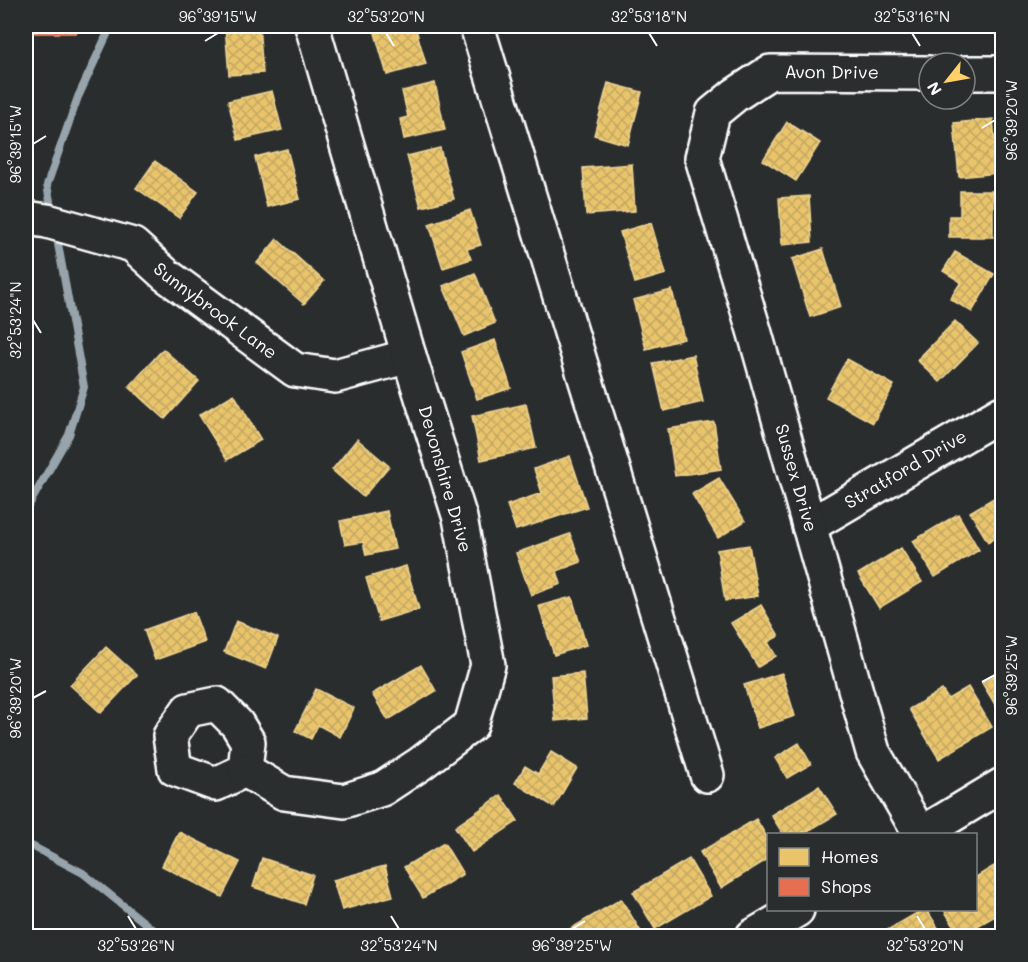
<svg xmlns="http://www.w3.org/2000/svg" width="1028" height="962" font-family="Mali,sans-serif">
	<defs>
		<pattern id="homes-cross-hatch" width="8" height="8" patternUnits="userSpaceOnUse" patternTransform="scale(1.5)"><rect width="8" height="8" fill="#e9c46a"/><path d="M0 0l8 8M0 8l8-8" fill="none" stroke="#c2a662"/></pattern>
		<pattern id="shops-cross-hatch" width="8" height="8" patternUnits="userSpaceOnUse" patternTransform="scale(1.5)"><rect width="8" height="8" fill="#e76f51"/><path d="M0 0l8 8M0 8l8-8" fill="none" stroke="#b86450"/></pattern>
	</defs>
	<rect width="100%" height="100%" fill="#2a2d2e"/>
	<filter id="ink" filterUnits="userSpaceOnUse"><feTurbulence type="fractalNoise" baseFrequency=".0167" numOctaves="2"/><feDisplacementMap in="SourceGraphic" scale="12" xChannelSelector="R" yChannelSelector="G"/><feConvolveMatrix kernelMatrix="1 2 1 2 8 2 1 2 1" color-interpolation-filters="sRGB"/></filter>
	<g filter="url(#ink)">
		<!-- homes -->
		<g fill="url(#homes-cross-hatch)" stroke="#f0d697" stroke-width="1.5">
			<polygon points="225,26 259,26 263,73 229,75"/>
			<polygon points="373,26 415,26 426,64 387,75"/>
			<polygon points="435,83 445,130 404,139 400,119 408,117 402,91"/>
			<polygon points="608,83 642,92 628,145 594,135"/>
			<polygon points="272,91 282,130 238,140 228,101"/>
			<polygon points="993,119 998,173 959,177 954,123"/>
			<polygon points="787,122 820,143 796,181 763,160"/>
			<polygon points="440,148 454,199 421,207 407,156"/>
			<polygon points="287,149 300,199 267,207 255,157"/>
			<polygon points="155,161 198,192 179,218 136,188"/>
			<polygon points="632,164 635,211 586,215 583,168"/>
			<polygon points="960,191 993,191 993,237 949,237 949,216 960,216"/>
			<polygon points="809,196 812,242 782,245 779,198"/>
			<polygon points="470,210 481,245 467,249 471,259 443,268 429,224"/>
			<polygon points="651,223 666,274 635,283 620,232"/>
			<polygon points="277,239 324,281 304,304 257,263"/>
			<polygon points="823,249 841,307 810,317 792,259"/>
			<polygon points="955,252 994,274 972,312 950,299 961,282 943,271"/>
			<polygon points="475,273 495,323 464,336 443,286"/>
			<polygon points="672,290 684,339 646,349 633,300"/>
			<polygon points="955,321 978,343 940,382 917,360"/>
			<polygon points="495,340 511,388 477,399 461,352"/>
			<polygon points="163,349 199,381 165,419 129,387"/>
			<polygon points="693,355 703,402 664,411 653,363"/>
			<polygon points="847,359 894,385 873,423 826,397"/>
			<polygon points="234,394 261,440 227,460 199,415"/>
			<polygon points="526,404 536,448 481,460 472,416"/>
			<polygon points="714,422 721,469 675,476 668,429"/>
			<polygon points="357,439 389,466 363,497 332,470"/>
			<polygon points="570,456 587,507 516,530 507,505 542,493 534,469"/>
			<polygon points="719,478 745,521 718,538 692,494"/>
			<polygon points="1002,493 1002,533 988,542 970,512"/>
			<polygon points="387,511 395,549 366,555 363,542 345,545 340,521"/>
			<polygon points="958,514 979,550 935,577 913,541"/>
			<polygon points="570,534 581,562 557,571 561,584 531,595 516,553"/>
			<polygon points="749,545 758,596 725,601 717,550"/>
			<polygon points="901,548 922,582 879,608 858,574"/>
			<polygon points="406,566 419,609 379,621 366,578"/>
			<polygon points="572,597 586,645 554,655 539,606"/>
			<polygon points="761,605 779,636 768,642 776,656 758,667 731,623"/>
			<polygon points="194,612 205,642 155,660 144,630"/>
			<polygon points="236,621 278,638 266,669 224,652"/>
			<polygon points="106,647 137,675 101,713 70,685"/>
			<polygon points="421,665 436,691 388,720 372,694"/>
			<polygon points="1002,670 1002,716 982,683"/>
			<polygon points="583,673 587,718 555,721 551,676"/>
			<polygon points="782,673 795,716 758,728 744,685"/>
			<polygon points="968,687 992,727 939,759 909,709 942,690 948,699"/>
			<polygon points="316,689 354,708 340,737 318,725 311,739 295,731"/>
			<polygon points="799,743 811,764 787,778 775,758"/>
			<polygon points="551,752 577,768 554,807 515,783 525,766 538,774"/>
			<polygon points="819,786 837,814 803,834 783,834 771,815"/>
			<polygon points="501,795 518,821 472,852 455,827"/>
			<polygon points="756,819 768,839 768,859 721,888 700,852"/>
			<polygon points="179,832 240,862 222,897 162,866"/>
			<polygon points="444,843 463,874 423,898 404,867"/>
			<polygon points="262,858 313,875 304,904 253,887"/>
			<polygon points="689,859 711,896 655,929 633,892"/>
			<polygon points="385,866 393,896 342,910 333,880"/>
			<polygon points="994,866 1002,879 1002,912 960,936 944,910 976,910 976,877"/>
			<polygon points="621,899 643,935 568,936 565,932"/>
			<polygon points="922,910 927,910 943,936 877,936"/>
		</g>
		<!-- shops -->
		<polygon fill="url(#shops-cross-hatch)" stroke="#ee9a85" stroke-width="1.5" points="26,26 80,26 76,33 26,33"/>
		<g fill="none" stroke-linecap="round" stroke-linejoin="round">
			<!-- stream -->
			<g stroke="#97a4ac" stroke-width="8">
				<polyline points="50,201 47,185 78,97 111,26"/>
				<polyline points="26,510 69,435 84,387 58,244"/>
				<polyline points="26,843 83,873 161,936"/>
			</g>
			<defs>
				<g id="minor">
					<polyline points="477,26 707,775"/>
					<polyline points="965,73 1002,73"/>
					<path id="s1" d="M26 218 47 221 133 245 166 275 295 370 335 376 409 356"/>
					<path id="s2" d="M809 526 1002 413"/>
					<polygon points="217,704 237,724 248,742 245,770 216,784 175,769 170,736 188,710"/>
					<polyline points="245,770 284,793 344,801 382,789 420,764 471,725 488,665 460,518 409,356 312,26"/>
					<path id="s3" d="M920 834 873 752 754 330 702 158 713 113 735 95 770 72 929 73"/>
					<polyline points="921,834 1002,785"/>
					<polyline points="753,936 797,910"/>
				</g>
			</defs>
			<!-- minor casing -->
			<use href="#minor" stroke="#fff" stroke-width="38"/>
			<!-- minor -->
			<use href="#minor" stroke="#2a2d2e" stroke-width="33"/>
		</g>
	</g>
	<!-- ticks -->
	<path fill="none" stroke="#fff" stroke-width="2" d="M386 33 394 46M649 33 657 46M912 33 920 46M205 41 218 33M982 128 995 120M33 144 46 136M33 320 41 333M982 682 995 675M33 698 46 691M128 916 136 929M391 916 399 929M917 916 925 929M572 929 585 921"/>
	<g text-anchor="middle" stroke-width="6" stroke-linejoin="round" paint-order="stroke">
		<!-- street labels -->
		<g font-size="18" fill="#fff" stroke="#2a2d2e">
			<text dy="6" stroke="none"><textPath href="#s3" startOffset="891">Avon Drive</textPath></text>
			<text dy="6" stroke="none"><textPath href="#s1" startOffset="216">Sunnybrook Lane</textPath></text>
			<text dy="6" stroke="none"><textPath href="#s2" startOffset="112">Stratford Drive</textPath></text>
			<text transform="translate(796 478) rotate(74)" y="6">Sussex Drive</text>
			<text transform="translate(445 479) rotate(74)" y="6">Devonshire Drive</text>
		</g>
	</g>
	<!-- margin -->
	<rect width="1028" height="962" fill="none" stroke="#2a2d2e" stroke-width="66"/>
	<!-- legend -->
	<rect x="767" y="833" width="210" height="78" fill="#2a2d2e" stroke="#7f8182" stroke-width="1.5"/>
	<rect x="779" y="848" width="30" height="18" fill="#e9c46a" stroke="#7f8182" stroke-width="1.5"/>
	<text x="821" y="863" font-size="18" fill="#ffffff">Homes</text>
	<rect x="779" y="878" width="30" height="18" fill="#e76f51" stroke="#7f8182" stroke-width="1.5"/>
	<text x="821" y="893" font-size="18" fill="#ffffff">Shops</text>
	<!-- north arrow -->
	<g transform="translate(947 81) rotate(239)"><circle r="28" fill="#2a2d2e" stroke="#7f8182" stroke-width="1.5"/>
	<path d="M0-4.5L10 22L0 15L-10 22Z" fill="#ffd166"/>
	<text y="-9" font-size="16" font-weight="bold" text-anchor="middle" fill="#ffffff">N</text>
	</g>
	<rect x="33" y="33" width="962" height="896" fill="none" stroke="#fff" stroke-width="2"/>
	<g font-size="15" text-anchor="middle" fill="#fff">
		<text x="218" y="22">96°39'15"W</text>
		<text x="386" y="22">32°53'20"N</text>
		<text x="649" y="22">32°53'18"N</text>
		<text x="912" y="22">32°53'16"N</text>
		<text transform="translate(1012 120) rotate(-90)" y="5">96°39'20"W</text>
		<text transform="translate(16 144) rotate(-90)" y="5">96°39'15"W</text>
		<text transform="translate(16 320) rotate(-90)" y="5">32°53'24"N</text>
		<text transform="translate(1012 675) rotate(-90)" y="5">96°39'25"W</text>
		<text transform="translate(16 698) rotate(-90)" y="5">96°39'20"W</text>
		<text x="136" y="951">32°53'26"N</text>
		<text x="399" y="951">32°53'24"N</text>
		<text x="572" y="951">96°39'25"W</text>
		<text x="925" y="951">32°53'20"N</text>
	</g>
</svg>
